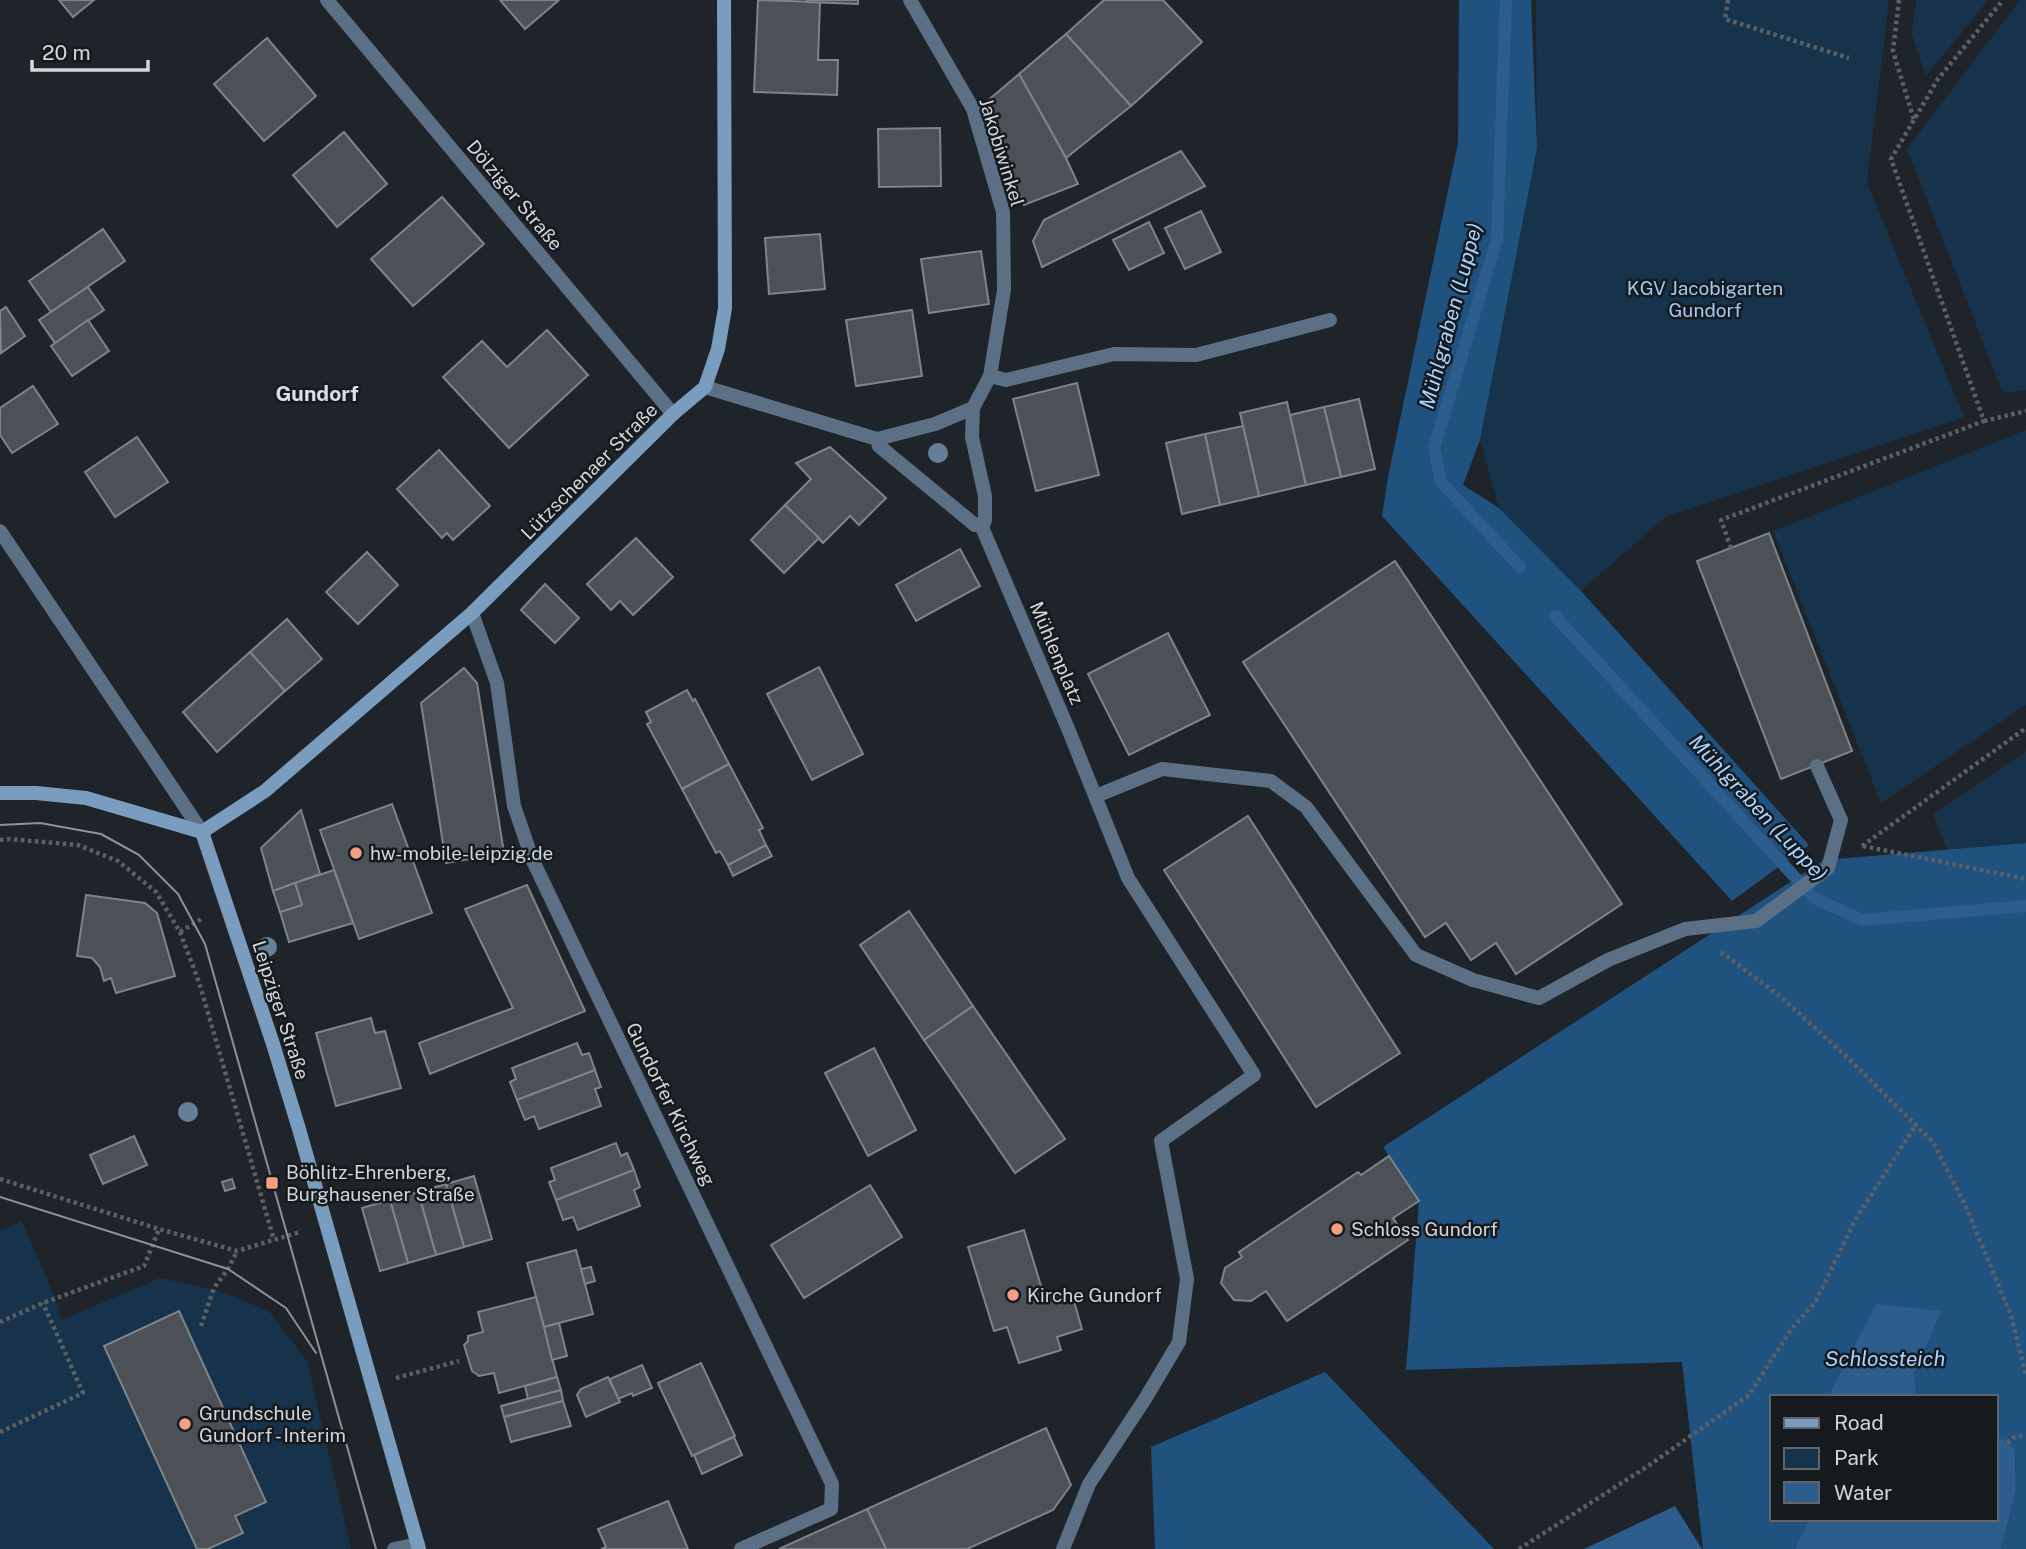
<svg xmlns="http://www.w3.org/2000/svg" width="2026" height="1549" font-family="'Public Sans',sans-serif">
	<rect width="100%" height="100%" fill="#1e2429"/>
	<!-- green -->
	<g fill="#17324b">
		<polygon points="1536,0 1889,0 1867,183 1964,417 1665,517 1581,591 1499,508 1480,440 1527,189 1537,148"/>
		<polygon points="1916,0 1988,0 1926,76 1912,34"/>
		<polygon points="2020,0 2026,0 2026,390 2003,393 1907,149"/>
		<polygon points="2026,430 2026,705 1881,803 1773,531"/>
		<polygon points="2026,751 2026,843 1947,850 1933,814"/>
		<polygon points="22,1221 55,1298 61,1320 160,1278 220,1291 269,1311 307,1361 351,1549 0,1549 0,1231"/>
	</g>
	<!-- forest -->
	<g fill="#205280">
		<polygon points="1459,0 1531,0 1537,148 1480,440 1463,485 1499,508 1581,591 1809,845 1732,901 1382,516 1388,477 1458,143"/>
		<polygon points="2026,843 2026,1549 2001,1549 2016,1491 2015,1450 2000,1437 1996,1436 1996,1397 1917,1397 1914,1374 1942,1311 1831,1391 1831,1397 1772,1397 1772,1519 1809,1519 1795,1549 1703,1549 1682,1362 1406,1370 1419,1201 1383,1147 1824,860"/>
		<polygon points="1325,1372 1494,1549 1155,1549 1151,1447"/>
	</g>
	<!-- water -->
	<g fill="#2c5d8d">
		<polygon points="1876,1304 1942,1311 1914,1374 1917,1397 1831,1397 1831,1391"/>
		<polygon points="1996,1436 2000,1437 2015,1449 2016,1491 2001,1549 1795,1549 1809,1519 1996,1519"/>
		<polygon points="1675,1506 1702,1549 1584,1549"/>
	</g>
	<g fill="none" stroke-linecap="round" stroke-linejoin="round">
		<!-- stream -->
		<g stroke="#2c5d8d" stroke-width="12">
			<polyline points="1506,0 1497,239 1434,448 1441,482 1520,567"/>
			<polyline points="1555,616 1814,898 1862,920 2026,906"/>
		</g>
	</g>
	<!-- building -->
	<g fill="#4b5157" stroke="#7d848a" stroke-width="2">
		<polygon points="59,0 94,0 73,17"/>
		<polygon points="500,0 559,0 525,29"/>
		<polygon points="758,0 820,2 818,60 838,60 837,95 754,92"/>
		<polygon points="807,0 858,0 858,4 807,2"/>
		<polygon points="1104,0 1163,0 1202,42 1131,106 1066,34"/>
		<polygon points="1066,34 1131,106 1066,158 1019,74"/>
		<polygon points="267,38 316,96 264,141 214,84"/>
		<polygon points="1019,74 1066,158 1078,184 1024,205 985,103"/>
		<polygon points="940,128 941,186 879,187 878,129"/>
		<polygon points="344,132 387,184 337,227 293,175"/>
		<polygon points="1181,151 1205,186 1042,267 1033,241 1044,220"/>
		<polygon points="442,197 484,244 413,306 371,259"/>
		<polygon points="1201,211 1221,252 1185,269 1165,228"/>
		<polygon points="1149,222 1164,253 1129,270 1113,240"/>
		<polygon points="103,229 125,261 51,312 29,281"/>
		<polygon points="820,234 825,289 769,294 765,238"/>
		<polygon points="981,251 989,304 929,313 921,259"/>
		<polygon points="88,287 104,310 55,343 39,320"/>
		<polygon points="6,307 25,336 1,353 0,311"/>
		<polygon points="912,310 922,376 856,386 846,320"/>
		<polygon points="88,320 109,351 72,376 51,346"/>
		<polygon points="547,330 588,375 509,448 443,377 482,341 507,367"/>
		<polygon points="1077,383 1099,475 1036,491 1013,399"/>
		<polygon points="33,386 58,424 12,453 0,435 0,408"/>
		<polygon points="1359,399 1375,469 1341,477 1324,407"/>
		<polygon points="1287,402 1306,485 1259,496 1240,413"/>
		<polygon points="1324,407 1341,477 1306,485 1290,415"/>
		<polygon points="1243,426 1259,496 1220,505 1205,434"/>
		<polygon points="1205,434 1220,505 1182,514 1166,443"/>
		<polygon points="137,437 168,482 115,517 85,472"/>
		<polygon points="830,447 886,498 859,525 850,516 823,543 785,505 811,479 796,463"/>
		<polygon points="439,450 490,506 453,540 447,533 442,538 397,489"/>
		<polygon points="785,505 819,538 784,573 751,540"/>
		<polygon points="1769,533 1852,751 1781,779 1697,561"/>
		<polygon points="636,538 673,577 633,615 620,601 611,610 587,584"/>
		<polygon points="960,549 980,586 916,621 896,585"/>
		<polygon points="367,552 398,585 358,624 326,592"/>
		<polygon points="1395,561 1622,904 1516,974 1496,943 1471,960 1446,923 1425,937 1243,662"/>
		<polygon points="545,584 579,618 555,643 521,610"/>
		<polygon points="287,619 322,659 285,691 250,652"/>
		<polygon points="1168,633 1210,715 1129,755 1088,674"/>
		<polygon points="250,652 285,691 217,752 183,712"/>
		<polygon points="819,667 863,754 812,780 767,694"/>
		<polygon points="464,668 477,683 504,853 446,863 421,703"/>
		<polygon points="687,690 693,701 695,699 729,764 682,789 647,724 651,722 646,712"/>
		<polygon points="729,764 763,828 759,830 766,845 728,865 720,851 716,853 682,789"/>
		<polygon points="392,804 432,913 359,939 320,830"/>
		<polygon points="301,810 320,874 273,891 261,848"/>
		<polygon points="1248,816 1400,1053 1316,1107 1164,870"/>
		<polygon points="766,845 772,856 733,876 728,865"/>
		<polygon points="334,870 353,923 289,942 280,912 302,905 295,883"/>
		<polygon points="295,883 302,905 280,912 273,891"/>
		<polygon points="527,885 585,1011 430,1074 419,1043 513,1008 465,909"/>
		<polygon points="86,895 145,903 157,913 175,976 116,993 111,978 104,981 100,967 92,958 77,956"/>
		<polygon points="909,911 973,1006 924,1040 860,945"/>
		<polygon points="973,1006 1065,1139 1015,1173 924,1040"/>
		<polygon points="371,1018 375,1033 385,1031 401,1088 336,1106 316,1033"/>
		<polygon points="577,1043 582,1055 589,1053 595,1070 517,1100 510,1082 516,1079 512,1068"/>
		<polygon points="874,1048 916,1130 868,1156 825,1073"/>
		<polygon points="595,1070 601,1087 595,1089 601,1106 539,1129 534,1116 525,1120 517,1100"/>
		<polygon points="134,1136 147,1165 103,1184 90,1155"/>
		<polygon points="616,1143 621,1156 627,1153 634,1170 556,1200 549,1182 555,1180 551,1168"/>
		<polygon points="1389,1156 1419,1201 1393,1218 1408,1240 1287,1321 1266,1291 1251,1301 1234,1300 1221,1283 1225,1268 1242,1257 1239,1252 1358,1172 1361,1175"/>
		<polygon points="634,1170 640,1187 634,1190 640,1206 578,1230 573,1217 563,1220 556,1200"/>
		<polygon points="474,1176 492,1239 464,1247 446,1184"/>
		<polygon points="232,1179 235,1188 225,1191 222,1182"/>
		<polygon points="446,1184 464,1247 436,1255 418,1192"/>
		<polygon points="870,1185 902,1237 804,1298 771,1245"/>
		<polygon points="418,1192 436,1255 408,1263 390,1200"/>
		<polygon points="390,1200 408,1263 380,1271 362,1208"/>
		<polygon points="1024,1230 1045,1299 1071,1291 1082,1329 1057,1337 1061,1350 1019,1363 1007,1327 994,1331 968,1247"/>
		<polygon points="576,1250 593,1314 544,1327 527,1263"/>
		<polygon points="591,1267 595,1281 585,1284 581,1269"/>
		<polygon points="536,1297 557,1377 499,1393 494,1373 479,1376 472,1371 464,1345 468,1341 468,1336 483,1332 478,1312"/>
		<polygon points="179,1311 266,1502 235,1516 243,1533 208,1549 197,1549 104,1346"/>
		<polygon points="559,1323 567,1356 552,1360 544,1327"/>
		<polygon points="701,1363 735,1436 692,1456 658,1383"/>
		<polygon points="642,1365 652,1388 633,1396 632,1393 618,1399 610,1379"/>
		<polygon points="557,1377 561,1390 528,1399 525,1386"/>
		<polygon points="608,1377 620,1402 586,1417 577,1395 581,1389"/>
		<polygon points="561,1390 563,1401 504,1417 501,1406"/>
		<polygon points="563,1401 571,1426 511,1442 504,1417"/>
		<polygon points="1046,1428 1071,1485 1053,1510 967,1549 886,1549 867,1509"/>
		<polygon points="734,1437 742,1455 702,1474 694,1455"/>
		<polygon points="668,1501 688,1549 601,1549 606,1547 598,1529"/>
		<polygon points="867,1509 886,1549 779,1549"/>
	</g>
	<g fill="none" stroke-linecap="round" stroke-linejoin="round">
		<!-- path -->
		<g stroke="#5b6065" stroke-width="4.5" stroke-dasharray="3.5 3.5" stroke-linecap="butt">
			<polyline points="1728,0 1725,19 1849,58"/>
			<polyline points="1899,0 1893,51 1914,120"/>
			<polyline points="1984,421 2026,411"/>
			<polyline points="1731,548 1721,520 1984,421 1891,159 1938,79 2003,0"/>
			<polyline points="0,840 9,839 78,845 118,861 156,892 180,932 199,982 274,1240"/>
			<polyline points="1862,846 2026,728"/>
			<polyline points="1863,846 2026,879"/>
			<polyline points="180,932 203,918"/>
			<polyline points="1721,952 1781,997 1848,1058 1933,1142 1966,1207 2011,1315 2026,1375"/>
			<polyline points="0,1179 159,1229 237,1251 300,1232"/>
			<polyline points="0,1322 43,1303 144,1266 159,1229"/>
			<polyline points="201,1326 214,1288 228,1269 237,1251"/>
			<polyline points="396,1378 459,1361"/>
			<polyline points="0,1432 83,1393 43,1303"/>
			<polyline points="2007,1443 2013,1438 2026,1435"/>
			<polyline points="1519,1549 1648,1466 1749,1395 1790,1331 1816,1301 1854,1222 1915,1126"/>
		</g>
		<!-- lane -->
		<g stroke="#5b7085" stroke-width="14">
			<polyline points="990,376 1006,380 1114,354 1196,355 1330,320"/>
			<polyline points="981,525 1069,731 1128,878 1254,1075 1161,1141 1187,1279 1179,1342 1145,1399 1089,1484 1063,1549"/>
			<polyline points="1096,796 1162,769 1271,781 1306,807 1416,955 1473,980 1539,998 1608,960 1685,929 1756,921 1828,868 1841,820 1817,766"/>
			<polyline points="394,1549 418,1544"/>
		</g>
		<!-- street -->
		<g stroke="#5b7085" stroke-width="14">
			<polyline points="327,0 673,414"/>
			<polyline points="910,0 973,109 1003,212 1004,290 990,376 973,408"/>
			<polyline points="705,387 877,439 879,446 975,525 984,523 985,520 985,496 972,437 973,408 935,424 877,439"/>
			<polyline points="0,531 202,832"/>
			<polyline points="472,613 497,683 514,806 533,861 832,1484 831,1509 741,1549"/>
		</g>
		<!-- secondary -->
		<g stroke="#7a9cbe" stroke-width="14">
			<polyline points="0,793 36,793 86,798 202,832"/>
			<polyline points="202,832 265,791 472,613 673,414 705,387 718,349 725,308 724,0"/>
			<polyline points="202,832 273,1044 299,1129 419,1549"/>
		</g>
		<!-- tram -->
		<g stroke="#8e9297" stroke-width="2">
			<polyline points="0,825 40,823 101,834 139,855 178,894 205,944 376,1549"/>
			<polyline points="0,1197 228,1269 286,1308 316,1353"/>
		</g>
	</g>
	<!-- trees -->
	<g fill="#667f99">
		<circle cx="938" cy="453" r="10"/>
		<circle cx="267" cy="947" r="10"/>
		<circle cx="188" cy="1112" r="10"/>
	</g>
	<!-- markers -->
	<g fill="#f39f83" stroke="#151a1f" stroke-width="2.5">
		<circle cx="356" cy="853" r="7"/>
		<rect x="265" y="1176" width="14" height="14" rx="3.5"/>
		<circle cx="1337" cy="1229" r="7"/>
		<circle cx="1013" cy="1295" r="7"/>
		<circle cx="185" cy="1424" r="7"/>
	</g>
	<g text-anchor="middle" stroke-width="5" stroke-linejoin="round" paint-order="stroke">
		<!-- street labels -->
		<g font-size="19" fill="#d3d6da" stroke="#151a1f">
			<text transform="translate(1002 152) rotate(73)" y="7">Jakobiwinkel</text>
			<text transform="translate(515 195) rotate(50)" y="7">Dölziger Straße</text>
			<text transform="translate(589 471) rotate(-45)" y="7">Lützschenaer Straße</text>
			<text transform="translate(1057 653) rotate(67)" y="7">Mühlenplatz</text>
			<text transform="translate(281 1010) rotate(72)" y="7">Leipziger Straße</text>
			<text transform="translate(671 1104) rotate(64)" y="7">Gundorfer Kirchweg</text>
		</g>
		<!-- park labels -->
		<g font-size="19" fill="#a1caf4" stroke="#151a1f">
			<text x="1705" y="295">KGV Jacobigarten<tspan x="1705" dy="22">Gundorf</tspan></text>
		</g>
		<!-- poi labels -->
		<g font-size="19" fill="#d3d6da" stroke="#151a1f" text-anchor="start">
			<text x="370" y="860">hw-mobile-leipzig.de</text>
			<text x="286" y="1179">Böhlitz-Ehrenberg,<tspan x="286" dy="22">Burghausener Straße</tspan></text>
			<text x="1351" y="1236">Schloss Gundorf</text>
			<text x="1027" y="1302">Kirche Gundorf</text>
			<text x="199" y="1420">Grundschule<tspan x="199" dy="22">Gundorf - Interim</tspan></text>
		</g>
		<!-- water labels -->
		<g font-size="21" font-style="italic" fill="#a9d3fe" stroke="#151a1f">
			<text transform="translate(1451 316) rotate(-75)" y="7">Mühlgraben (Luppe)</text>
			<text transform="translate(1758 808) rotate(47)" y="7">Mühlgraben (Luppe)</text>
			<text x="1885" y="1366">Schlossteich</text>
		</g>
		<!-- neighbourhood labels -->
		<g font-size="21" font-weight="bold" fill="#d9e0e8" stroke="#151a1f">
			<text x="317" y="401">Gundorf</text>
		</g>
	</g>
	<!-- legend -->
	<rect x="1770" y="1395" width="228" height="126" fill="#151a1f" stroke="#61656a" stroke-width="2"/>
	<rect x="1784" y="1418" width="35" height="10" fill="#7a9cbe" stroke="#61656a" stroke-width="2"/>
	<text x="1834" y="1430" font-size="21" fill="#d3d6da">Road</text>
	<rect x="1784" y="1448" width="35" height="21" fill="#17324b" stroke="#61656a" stroke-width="2"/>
	<text x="1834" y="1465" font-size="21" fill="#d3d6da">Park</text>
	<rect x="1784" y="1482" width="35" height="21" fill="#2c5d8d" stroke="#61656a" stroke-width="2"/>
	<text x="1834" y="1500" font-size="21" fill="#d3d6da">Water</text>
	<!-- scale -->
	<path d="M32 60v10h116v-10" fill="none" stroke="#d3d6da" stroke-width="3.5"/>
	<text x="42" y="60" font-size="21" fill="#d3d6da" stroke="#151a1f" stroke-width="5" paint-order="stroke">20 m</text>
</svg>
